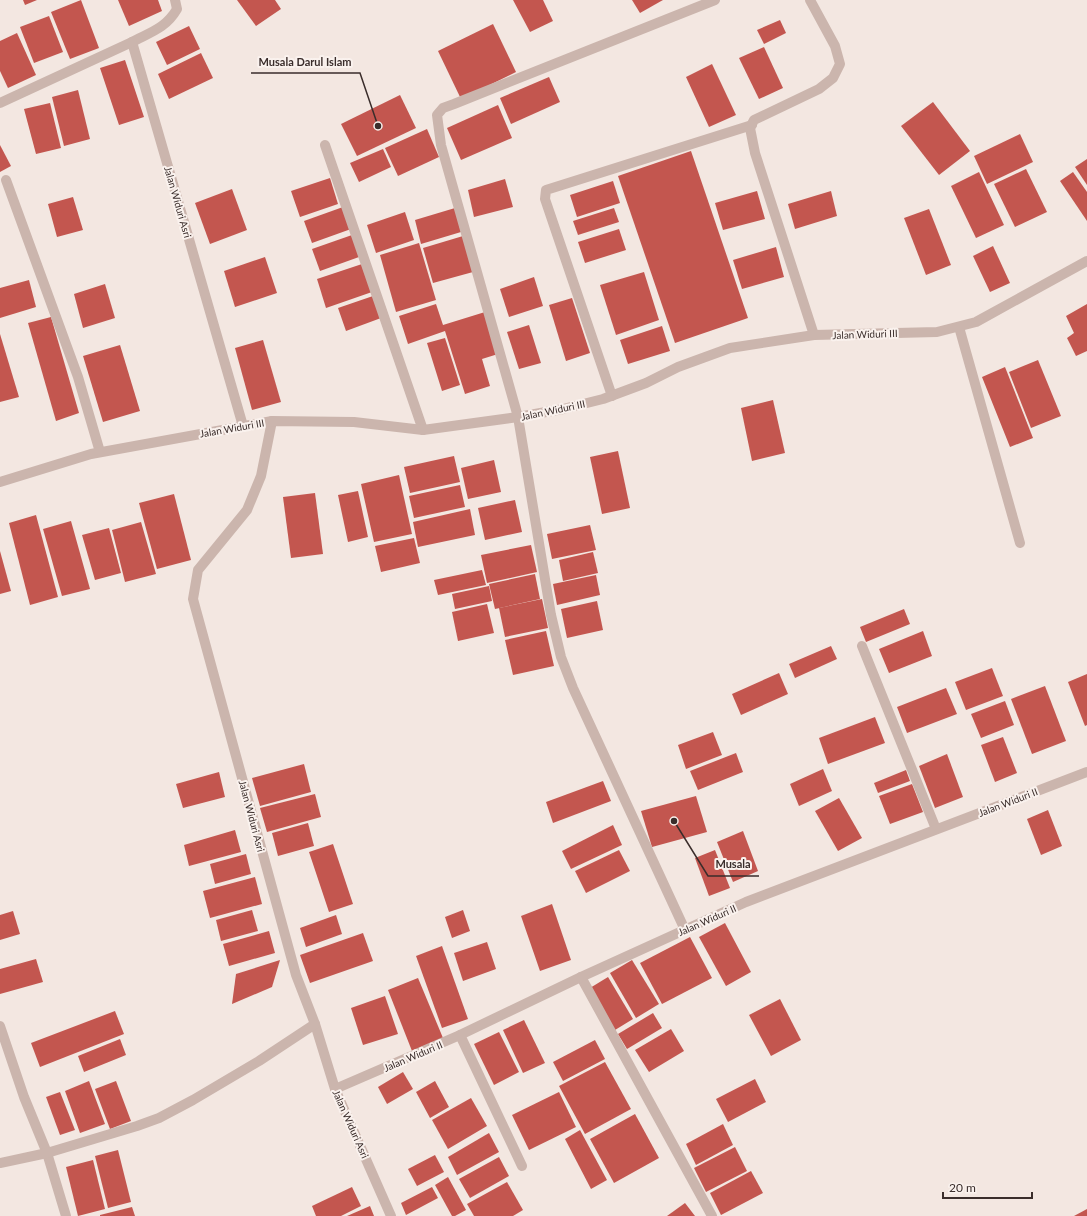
<svg xmlns="http://www.w3.org/2000/svg" width="1087" height="1216" font-family="Lato,sans-serif">
	<rect width="100%" height="100%" fill="#f3e7e1"/>
	<!-- building -->
	<g fill="#c3564f">
		<polygon points="23,0 37,0 25,5"/>
		<polygon points="81,0 99,48 70,59 51,12"/>
		<polygon points="118,0 158,0 162,11 129,26"/>
		<polygon points="237,0 275,0 281,9 256,26"/>
		<polygon points="513,0 543,0 553,21 530,32"/>
		<polygon points="632,0 663,0 640,13"/>
		<polygon points="49,16 63,52 34,63 20,27"/>
		<polygon points="780,20 786,33 764,44 757,30"/>
		<polygon points="493,24 516,72 461,99 438,51"/>
		<polygon points="189,26 200,49 167,65 156,42"/>
		<polygon points="17,33 36,75 8,88 0,71 0,41"/>
		<polygon points="764,47 783,88 759,99 739,58"/>
		<polygon points="201,53 213,78 169,99 158,74"/>
		<polygon points="125,60 144,117 119,125 100,68"/>
		<polygon points="712,64 736,115 709,127 686,77"/>
		<polygon points="549,77 560,102 511,124 500,98"/>
		<polygon points="78,90 90,139 64,146 52,97"/>
		<polygon points="400,95 416,128 357,156 341,124"/>
		<polygon points="933,102 970,151 939,175 901,126"/>
		<polygon points="50,103 61,148 36,154 24,109"/>
		<polygon points="498,105 512,138 461,160 447,128"/>
		<polygon points="427,129 439,157 398,176 385,148"/>
		<polygon points="1020,134 1033,162 987,184 974,156"/>
		<polygon points="0,145 11,166 0,172"/>
		<polygon points="383,149 391,167 359,182 350,163"/>
		<polygon points="691,151 748,318 675,343 618,176"/>
		<polygon points="1087,159 1087,185 1075,167"/>
		<polygon points="1026,169 1047,212 1015,227 994,184"/>
		<polygon points="979,172 1004,225 976,238 951,186"/>
		<polygon points="1073,172 1087,192 1087,221 1060,181"/>
		<polygon points="330,178 338,204 300,217 291,191"/>
		<polygon points="505,179 513,207 474,217 468,190"/>
		<polygon points="613,181 620,203 577,217 570,195"/>
		<polygon points="232,189 247,230 210,244 195,203"/>
		<polygon points="757,191 765,219 723,230 715,203"/>
		<polygon points="831,191 837,216 795,229 788,204"/>
		<polygon points="73,197 83,230 57,237 48,204"/>
		<polygon points="343,207 351,229 312,243 304,221"/>
		<polygon points="455,208 461,232 421,244 415,220"/>
		<polygon points="614,208 619,222 578,235 573,221"/>
		<polygon points="929,209 951,265 926,275 904,218"/>
		<polygon points="405,212 414,240 376,253 367,225"/>
		<polygon points="619,229 626,250 585,263 578,242"/>
		<polygon points="352,235 359,257 320,271 312,249"/>
		<polygon points="463,236 473,272 433,283 423,248"/>
		<polygon points="419,243 436,300 396,312 380,255"/>
		<polygon points="993,246 1010,283 990,292 973,256"/>
		<polygon points="776,247 784,277 742,289 733,260"/>
		<polygon points="265,257 277,293 235,307 224,271"/>
		<polygon points="362,264 372,292 326,308 317,279"/>
		<polygon points="644,272 659,320 616,335 600,285"/>
		<polygon points="534,277 543,306 509,317 500,289"/>
		<polygon points="29,280 36,307 0,318 0,288"/>
		<polygon points="105,284 115,318 83,328 74,294"/>
		<polygon points="373,296 381,318 346,331 338,308"/>
		<polygon points="572,298 590,353 566,361 549,305"/>
		<polygon points="436,304 443,325 485,312 498,354 482,359 490,386 465,394 445,331 408,344 399,316"/>
		<polygon points="1087,304 1087,351 1076,356 1067,338 1074,333 1066,316"/>
		<polygon points="51,317 79,413 56,421 28,323"/>
		<polygon points="529,325 541,363 519,369 507,332"/>
		<polygon points="662,326 670,351 628,364 620,340"/>
		<polygon points="0,334 19,397 0,402"/>
		<polygon points="445,338 460,385 442,391 427,343"/>
		<polygon points="263,340 281,402 252,410 235,348"/>
		<polygon points="120,345 140,411 103,422 83,356"/>
		<polygon points="1038,360 1061,416 1031,428 1009,372"/>
		<polygon points="1005,367 1033,438 1010,447 982,377"/>
		<polygon points="773,400 785,453 752,461 741,408"/>
		<polygon points="618,451 630,508 602,514 590,457"/>
		<polygon points="454,456 460,482 410,493 404,467"/>
		<polygon points="494,460 501,492 468,499 461,468"/>
		<polygon points="399,475 412,534 374,542 361,484"/>
		<polygon points="460,485 465,507 414,518 409,496"/>
		<polygon points="358,491 368,537 348,542 338,495"/>
		<polygon points="315,493 323,554 291,558 283,497"/>
		<polygon points="174,494 191,560 157,569 139,503"/>
		<polygon points="515,500 522,532 485,540 478,508"/>
		<polygon points="470,509 475,535 418,547 413,522"/>
		<polygon points="36,515 58,597 30,605 9,523"/>
		<polygon points="71,521 90,589 62,596 43,529"/>
		<polygon points="141,522 156,574 125,582 112,530"/>
		<polygon points="590,525 596,550 552,559 547,534"/>
		<polygon points="109,528 121,573 95,580 82,535"/>
		<polygon points="414,538 420,563 381,572 375,546"/>
		<polygon points="531,545 537,572 487,583 481,555"/>
		<polygon points="0,551 11,591 0,594"/>
		<polygon points="593,552 598,573 563,581 559,560"/>
		<polygon points="482,570 486,585 438,595 434,580"/>
		<polygon points="535,574 540,599 495,609 489,584"/>
		<polygon points="596,575 600,595 557,605 553,584"/>
		<polygon points="489,586 492,601 455,609 452,594"/>
		<polygon points="542,599 548,628 505,637 499,608"/>
		<polygon points="597,601 603,630 567,638 561,609"/>
		<polygon points="487,604 494,633 458,641 452,612"/>
		<polygon points="904,609 910,624 866,642 860,627"/>
		<polygon points="546,631 554,666 513,675 505,640"/>
		<polygon points="923,631 932,656 889,673 879,649"/>
		<polygon points="831,646 837,659 795,678 789,664"/>
		<polygon points="992,668 1003,696 966,710 955,682"/>
		<polygon points="779,673 788,694 741,715 732,694"/>
		<polygon points="1087,674 1087,725 1085,726 1068,682"/>
		<polygon points="1045,686 1066,741 1032,754 1011,699"/>
		<polygon points="946,688 957,714 907,733 897,707"/>
		<polygon points="1005,701 1014,725 981,738 971,714"/>
		<polygon points="875,717 885,743 828,764 819,738"/>
		<polygon points="713,732 722,755 686,769 678,745"/>
		<polygon points="1003,737 1017,773 995,782 981,745"/>
		<polygon points="736,753 743,772 698,790 690,771"/>
		<polygon points="947,754 963,797 935,808 919,766"/>
		<polygon points="304,764 311,792 260,806 252,778"/>
		<polygon points="823,769 832,791 799,806 790,784"/>
		<polygon points="906,770 910,781 878,793 874,783"/>
		<polygon points="219,772 225,797 183,808 176,784"/>
		<polygon points="603,781 611,801 553,823 546,802"/>
		<polygon points="912,784 923,812 890,824 879,796"/>
		<polygon points="315,794 321,817 267,832 260,808"/>
		<polygon points="696,796 707,832 652,847 641,811"/>
		<polygon points="839,798 862,838 838,851 815,811"/>
		<polygon points="1048,810 1062,846 1041,855 1027,819"/>
		<polygon points="308,823 314,846 278,856 272,833"/>
		<polygon points="613,825 622,845 571,869 562,851"/>
		<polygon points="235,830 241,852 189,866 184,845"/>
		<polygon points="743,831 758,871 733,882 717,842"/>
		<polygon points="333,844 353,904 329,912 309,852"/>
		<polygon points="619,850 630,871 586,893 575,871"/>
		<polygon points="715,850 730,888 709,896 695,858"/>
		<polygon points="246,854 251,874 215,884 210,864"/>
		<polygon points="255,877 262,904 210,918 203,891"/>
		<polygon points="552,904 571,960 540,971 521,916"/>
		<polygon points="252,910 258,931 221,941 216,920"/>
		<polygon points="463,910 470,931 452,938 445,917"/>
		<polygon points="13,911 20,934 0,940 0,915"/>
		<polygon points="336,915 342,934 306,947 300,928"/>
		<polygon points="725,923 751,972 726,986 699,937"/>
		<polygon points="269,931 275,953 229,966 223,944"/>
		<polygon points="363,933 373,961 310,983 300,955"/>
		<polygon points="690,937 712,978 662,1004 640,963"/>
		<polygon points="487,942 496,969 463,981 454,953"/>
		<polygon points="442,946 468,1019 442,1028 416,956"/>
		<polygon points="36,959 43,982 0,994 0,969"/>
		<polygon points="280,960 272,987 232,1004 236,974"/>
		<polygon points="632,960 659,1004 636,1018 610,973"/>
		<polygon points="608,977 633,1019 615,1030 590,988"/>
		<polygon points="418,978 443,1038 412,1051 388,990"/>
		<polygon points="385,996 398,1034 363,1045 351,1008"/>
		<polygon points="780,999 801,1040 771,1056 749,1015"/>
		<polygon points="115,1011 124,1034 40,1067 31,1043"/>
		<polygon points="653,1013 662,1028 627,1049 618,1034"/>
		<polygon points="524,1020 545,1063 523,1073 503,1030"/>
		<polygon points="671,1029 684,1051 649,1072 635,1050"/>
		<polygon points="499,1032 519,1072 494,1085 474,1044"/>
		<polygon points="120,1039 126,1055 84,1072 78,1056"/>
		<polygon points="595,1040 605,1059 563,1081 553,1062"/>
		<polygon points="605,1062 631,1109 585,1134 559,1086"/>
		<polygon points="403,1072 413,1089 387,1104 378,1087"/>
		<polygon points="755,1079 766,1102 728,1122 716,1099"/>
		<polygon points="89,1081 105,1124 80,1133 65,1091"/>
		<polygon points="116,1081 131,1121 110,1129 95,1089"/>
		<polygon points="435,1081 449,1107 430,1118 416,1092"/>
		<polygon points="60,1092 75,1130 60,1135 46,1097"/>
		<polygon points="559,1092 576,1127 529,1150 512,1115"/>
		<polygon points="471,1098 487,1126 448,1149 432,1120"/>
		<polygon points="635,1114 659,1158 614,1183 590,1139"/>
		<polygon points="723,1124 733,1145 696,1165 686,1144"/>
		<polygon points="580,1130 607,1180 591,1189 565,1139"/>
		<polygon points="489,1133 499,1152 457,1175 448,1157"/>
		<polygon points="735,1147 747,1171 706,1192 694,1168"/>
		<polygon points="118,1150 131,1202 108,1208 95,1156"/>
		<polygon points="435,1155 444,1172 417,1186 408,1169"/>
		<polygon points="499,1157 509,1176 470,1198 459,1179"/>
		<polygon points="93,1160 105,1209 78,1216 66,1167"/>
		<polygon points="751,1171 763,1193 721,1215 710,1193"/>
		<polygon points="448,1177 466,1210 455,1216 452,1216 435,1185"/>
		<polygon points="507,1182 523,1210 513,1216 474,1216 467,1204"/>
		<polygon points="352,1187 361,1206 341,1216 316,1216 312,1206"/>
		<polygon points="432,1187 438,1198 406,1215 401,1203"/>
		<polygon points="685,1203 695,1216 667,1216"/>
		<polygon points="370,1206 374,1216 347,1216"/>
		<polygon points="132,1207 135,1216 100,1216 100,1215"/>
		<polygon points="1087,1209 1087,1216 1074,1216"/>
	</g>
	<g fill="none" stroke-linecap="round" stroke-linejoin="round">
		<!-- street -->
		<g stroke="#cbb5ad" stroke-width="10">
			<path d="M175 0 177 9C166 28 151 32 132 42L243 426"/>
			<polyline points="810,0 835,46 840,64 833,78 819,89 754,120 750,128 755,153 814,335"/>
			<polyline points="0,103 132,42"/>
			<polyline points="325,145 423,430"/>
			<polyline points="6,180 78,377 100,452"/>
			<polyline points="959,327 1020,543"/>
			<polyline points="612,396 545,199 546,190 752,125"/>
			<polyline points="272,421 261,476 247,510 198,570 193,599 296,975 315,1024 335,1089 391,1216"/>
			<polyline points="0,482 91,454 272,421 354,422 423,430 518,417 563,409 603,399 646,383 678,367 730,348 814,335 937,332 976,322 1087,261"/>
			<polyline points="862,646 936,829"/>
			<polyline points="685,930 573,688 561,657 551,615 518,417 441,145 437,115 443,108 454,104 715,0"/>
			<polyline points="581,977 712,1216"/>
			<polyline points="0,1026 24,1097 47,1153 66,1216"/>
			<polyline points="460,1035 522,1166"/>
			<polyline points="335,1089 460,1035 581,977 746,902 1087,772"/>
			<polyline points="0,1163 47,1153 137,1126 159,1118 193,1100 259,1061 315,1024"/>
		</g>
	</g>
	<g text-anchor="middle" stroke-width="4" stroke-linejoin="round" paint-order="stroke">
		<!-- street labels -->
		<g font-size="10" fill="#3a2d2b" stroke="#faf2ee">
			<text transform="translate(178 202) rotate(74)" y="4">Jalan Widuri Asri</text>
			<text transform="translate(865 334) rotate(-2)" y="4">Jalan Widuri III</text>
			<text transform="translate(553 410) rotate(-12)" y="4">Jalan Widuri III</text>
			<text transform="translate(232 428) rotate(-10)" y="4">Jalan Widuri III</text>
			<text transform="translate(1008 802) rotate(-21)" y="4">Jalan Widuri II</text>
			<text transform="translate(252 816) rotate(75)" y="4">Jalan Widuri Asri</text>
			<text transform="translate(707 920) rotate(-24)" y="4">Jalan Widuri II</text>
			<text transform="translate(413 1056) rotate(-23)" y="4">Jalan Widuri II</text>
			<text transform="translate(351 1124) rotate(66)" y="4">Jalan Widuri Asri</text>
		</g>
	</g>
	<!-- callouts -->
	<path fill="none" stroke="#3a2d2b" stroke-width="1.5" d="M378 126L360 73H251M674 821L708 876H759"/>
	<g fill="#3a2d2b" stroke="#faf2ee" stroke-width="1.5">
		<circle cx="378" cy="126" r="4"/>
		<circle cx="674" cy="821" r="4"/>
	</g>
	<g font-size="11" text-anchor="middle" font-weight="bold" fill="#3a2d2b" stroke="#faf2ee" stroke-width="4" stroke-linejoin="round" paint-order="stroke">
		<text x="305" y="66">Musala Darul Islam</text>
		<text x="733" y="868">Musala</text>
	</g>
	<!-- scale -->
	<path d="M943 1192v6h89v-6" fill="none" stroke="#3a2d2b" stroke-width="2"/>
	<text x="949" y="1192" font-size="12" fill="#3a2d2b" stroke="#faf2ee" stroke-width="3" paint-order="stroke">20 m</text>
</svg>
